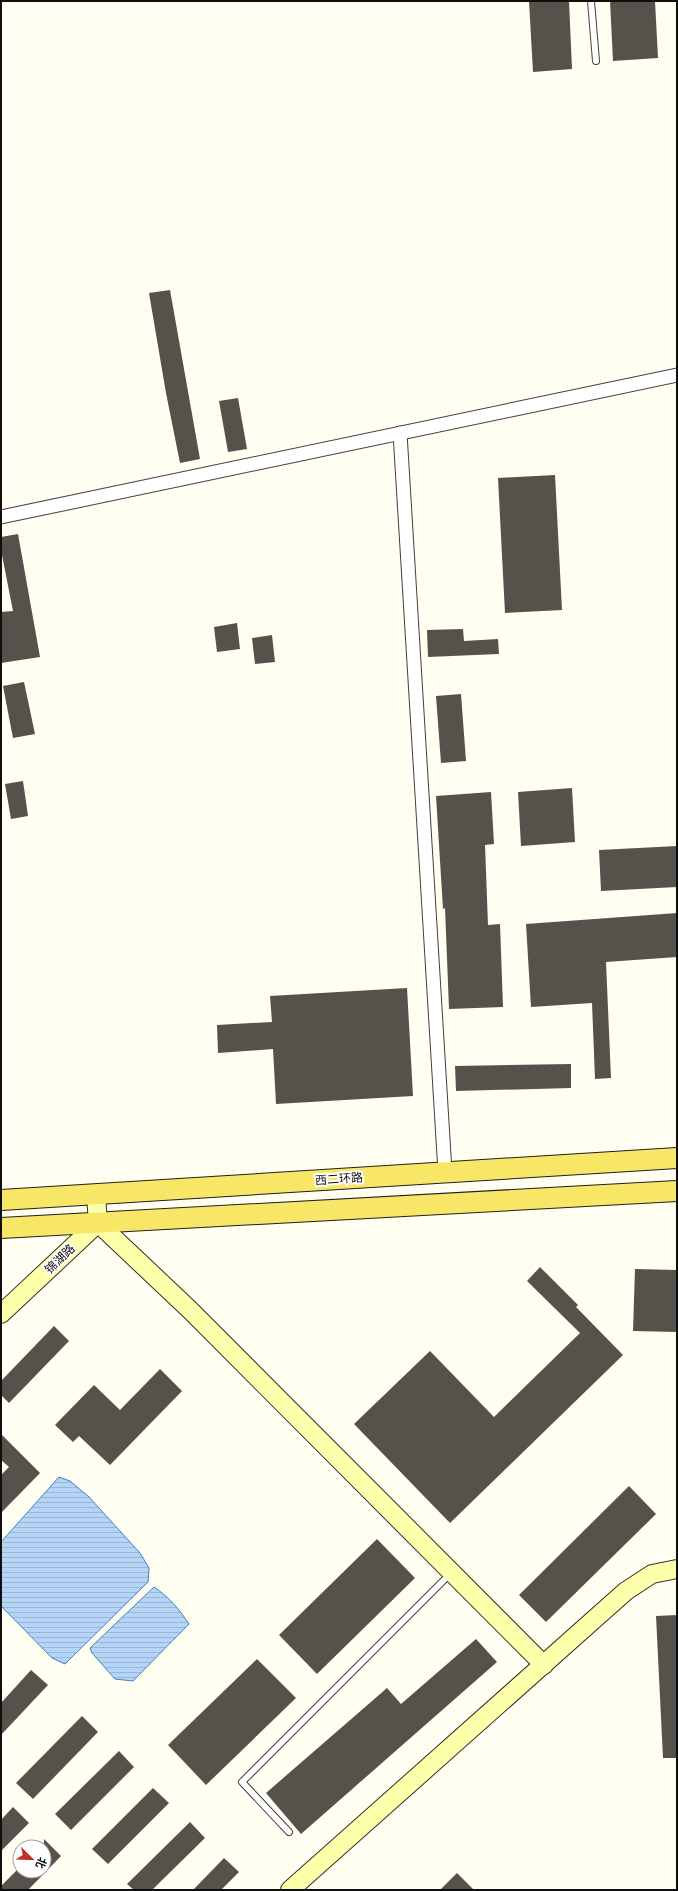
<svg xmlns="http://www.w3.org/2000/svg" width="678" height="1891" font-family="'IBM Plex Serif','Noto Sans SC',serif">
	<defs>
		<pattern id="water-rules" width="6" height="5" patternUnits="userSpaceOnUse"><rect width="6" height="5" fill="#b4d5f6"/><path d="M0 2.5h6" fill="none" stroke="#9ab6d2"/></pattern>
	</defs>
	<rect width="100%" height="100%" fill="#fffef0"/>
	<!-- water -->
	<g fill="url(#water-rules)" stroke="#3b81ce">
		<polygon points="59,1477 70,1481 89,1497 140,1553 149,1568 148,1582 65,1664 52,1658 1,1606 1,1542"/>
		<path d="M154 1587C169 1597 179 1609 189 1624L133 1681 115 1679 92 1653 90 1648Z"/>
	</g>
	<!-- building -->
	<g fill="#57514b">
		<polygon points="529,1 569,1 572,69 533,72"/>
		<polygon points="610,1 655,1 658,58 613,61"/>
		<polygon points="170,290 200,459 180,463 166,393 149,293"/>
		<polygon points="238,398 247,449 228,452 219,401"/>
		<polygon points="555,475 562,610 505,613 498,478"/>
		<polygon points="18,534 40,657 1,663 1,612 13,611 1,550 1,537"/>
		<polygon points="237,623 240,649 217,652 214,627"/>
		<polygon points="463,629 464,641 498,639 499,654 428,657 427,630"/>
		<polygon points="272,635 275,662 255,664 252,638"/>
		<polygon points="24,682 35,734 13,738 3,686"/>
		<polygon points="461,694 466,761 441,763 436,696"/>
		<polygon points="23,781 28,816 11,819 5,784"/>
		<polygon points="572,788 575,842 521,846 518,792"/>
		<polygon points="491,792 494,844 485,845 488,925 500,924 503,1007 449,1009 445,908 443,909 436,796"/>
		<polygon points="677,846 677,887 601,891 599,850"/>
		<polygon points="677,913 677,957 606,962 611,1078 595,1079 592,1003 531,1007 526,924"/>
		<polygon points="407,988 413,1096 276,1104 273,1049 218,1053 217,1025 272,1022 270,996"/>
		<polygon points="571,1064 571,1088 456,1091 455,1066"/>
		<polygon points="540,1267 578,1305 576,1307 623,1355 450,1523 354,1424 430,1351 494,1417 580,1333 527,1281"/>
		<polygon points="635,1269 677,1270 677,1332 633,1331"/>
		<polygon points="54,1326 69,1341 9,1403 1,1395 1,1381"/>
		<polygon points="160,1369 182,1391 110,1465 79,1436 73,1442 55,1425 94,1385 120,1410"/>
		<polygon points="1,1434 40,1473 1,1513 1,1475 9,1467 1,1460"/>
		<polygon points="629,1486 656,1514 546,1622 519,1595"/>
		<polygon points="377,1539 415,1578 317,1674 279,1635"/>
		<polygon points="677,1615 677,1758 663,1758 656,1616"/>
		<polygon points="476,1639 497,1662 301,1834 266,1793 387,1688 401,1704"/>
		<polygon points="257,1659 296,1698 206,1785 168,1745"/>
		<polygon points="31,1670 48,1685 1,1735 1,1703"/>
		<polygon points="82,1716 98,1732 33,1799 16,1783"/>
		<polygon points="119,1751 134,1767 71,1830 55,1814"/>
		<polygon points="153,1788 169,1803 108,1864 92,1849"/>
		<polygon points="13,1807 29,1823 1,1851 1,1820"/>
		<polygon points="190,1822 205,1838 152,1890 134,1890 127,1884"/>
		<polygon points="44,1839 61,1856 28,1890 1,1890 1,1886 16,1871 44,1871"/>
		<polygon points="224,1858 239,1872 221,1890 193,1890"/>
		<polygon points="457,1873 474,1890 440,1890"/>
	</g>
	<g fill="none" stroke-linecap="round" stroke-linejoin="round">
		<defs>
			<g id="lane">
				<polyline points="591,1 596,61"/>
				<polyline points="289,1832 242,1782 451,1573"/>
			</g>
			<g id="street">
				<polyline points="400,433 445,1172"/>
				<polyline points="1,517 677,375"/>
			</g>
			<g id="secondary">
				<polyline points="96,1195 98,1223"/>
				<polyline points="98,1223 190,1310 544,1665"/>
				<polyline points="1,1314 98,1223"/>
				<polyline points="290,1890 626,1591 652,1574 677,1569"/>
			</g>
			<g id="primary">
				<polyline points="1,1200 677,1158"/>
				<polyline points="1,1228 677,1191"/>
			</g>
		</defs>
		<!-- lane casing -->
		<use href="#lane" stroke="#414141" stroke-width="8"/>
		<!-- street casing -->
		<use href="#street" stroke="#414141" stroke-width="15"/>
		<!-- secondary casing -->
		<use href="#secondary" stroke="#303030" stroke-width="20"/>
		<!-- primary casing -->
		<use href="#primary" stroke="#1f1f1f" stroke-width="22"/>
		<!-- lane -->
		<use href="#lane" stroke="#fff" stroke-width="6"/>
		<!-- street -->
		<use href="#street" stroke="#fff" stroke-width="13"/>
		<!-- secondary -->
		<use href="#secondary" stroke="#feffab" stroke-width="18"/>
		<!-- primary -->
		<use href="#primary" stroke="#f8e766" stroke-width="20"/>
	</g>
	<g text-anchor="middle" stroke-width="4" stroke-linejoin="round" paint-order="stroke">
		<!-- street labels -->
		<g font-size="12" fill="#0e0e0e" stroke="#fff">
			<text transform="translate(339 1179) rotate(-4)" y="4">西二环路</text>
			<text transform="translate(60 1259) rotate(-44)" y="4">锦湖路</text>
		</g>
	</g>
	<!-- border -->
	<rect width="678" height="1891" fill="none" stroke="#0e0e0e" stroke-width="4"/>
	<!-- north arrow -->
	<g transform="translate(32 1859) rotate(113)"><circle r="19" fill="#ffffff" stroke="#9f9f9f"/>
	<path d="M0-3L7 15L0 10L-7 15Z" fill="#bf3126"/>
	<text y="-6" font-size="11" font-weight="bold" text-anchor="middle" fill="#0e0e0e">北</text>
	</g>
</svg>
